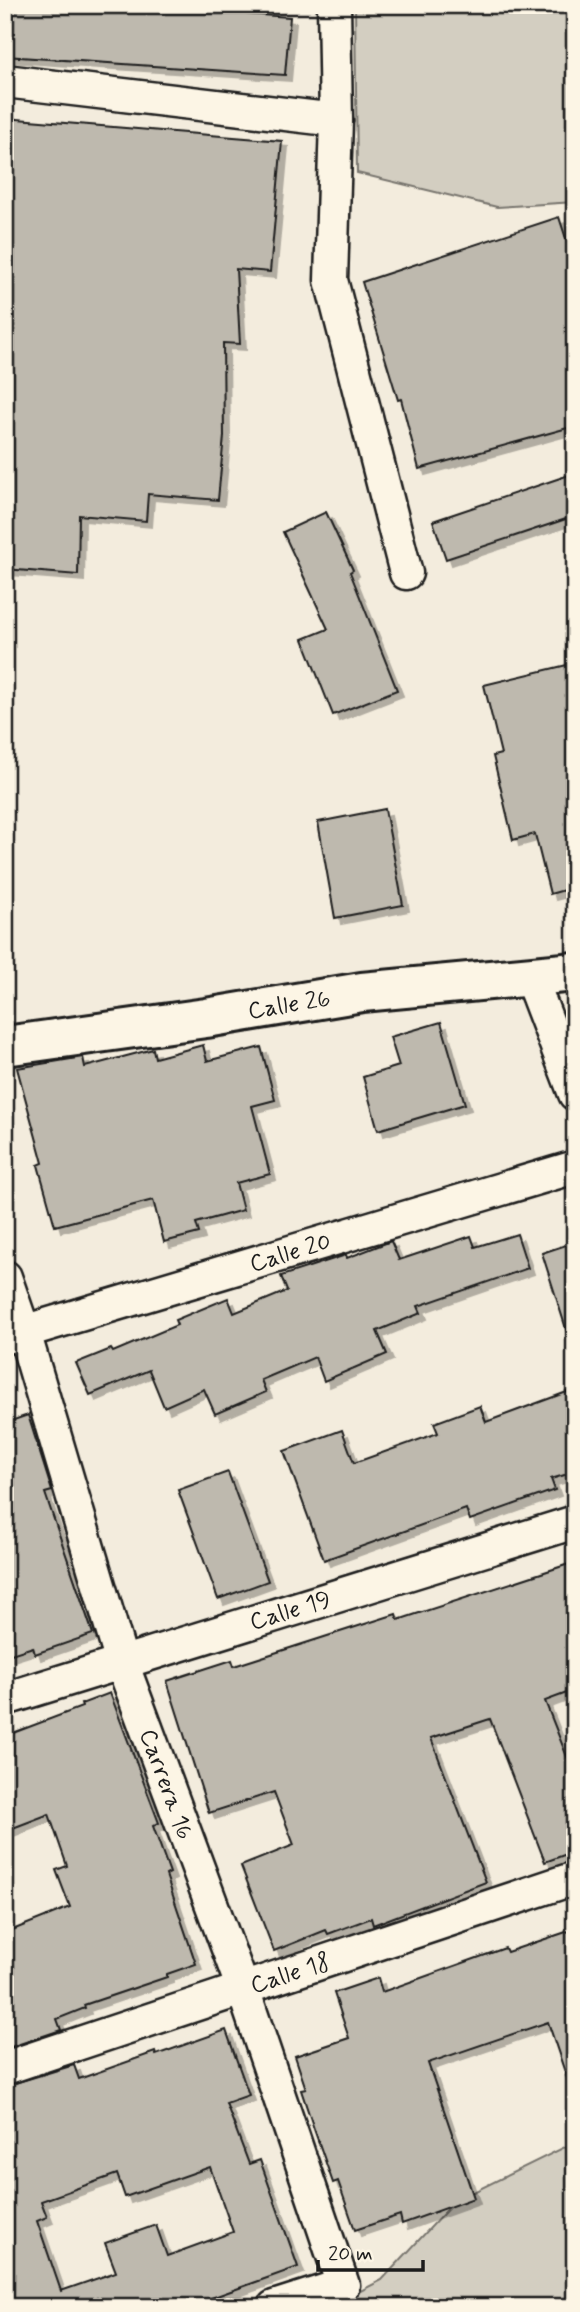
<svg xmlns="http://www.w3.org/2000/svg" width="580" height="2312" font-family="Mynerve,sans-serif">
	<defs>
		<filter id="shadow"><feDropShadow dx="6" dy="6" stdDeviation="0" flood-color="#0004"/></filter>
	</defs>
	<rect width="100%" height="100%" fill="#f3ecdd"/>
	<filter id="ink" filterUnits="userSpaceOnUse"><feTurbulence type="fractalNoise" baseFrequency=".0143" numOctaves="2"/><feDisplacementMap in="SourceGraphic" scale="14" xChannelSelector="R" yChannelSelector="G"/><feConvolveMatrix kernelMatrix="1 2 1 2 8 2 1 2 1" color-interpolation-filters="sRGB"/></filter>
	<g filter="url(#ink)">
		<!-- green -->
		<g fill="#d3cec1" stroke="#78756e" stroke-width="2">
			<polygon points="355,5 575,5 575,202 497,207 357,173"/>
			<polygon points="575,2142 575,2307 329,2307 382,2280 455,2201"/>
		</g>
		<!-- building -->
		<g fill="#beb9ae" stroke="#1c1c1c" stroke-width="2" fill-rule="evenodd" filter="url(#shadow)">
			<polygon points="5,5 114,5 290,17 285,75 5,56"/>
			<polygon points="5,118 282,141 270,272 236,269 240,344 223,343 224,436 218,500 148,494 146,521 79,515 78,575 5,569"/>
			<polygon points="559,217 575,266 575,426 419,469 401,399 398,400 362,282"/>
			<polygon points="575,473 575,516 446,559 433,521"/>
			<polygon points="326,512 353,570 350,572 397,690 333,715 303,639 328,629 283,532"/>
			<polygon points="575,663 575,887 550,894 535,834 513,840 493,756 501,754 484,685"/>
			<polygon points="385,809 403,905 335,918 318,822"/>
			<polygon points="441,1022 465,1104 378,1130 363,1077 399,1066 390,1037"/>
			<polygon points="203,1045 207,1061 261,1047 275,1100 252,1106 270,1174 236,1183 243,1210 196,1223 199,1233 164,1242 153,1200 55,1226 38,1165 43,1163 17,1068 83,1057 85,1067 153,1049 155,1058"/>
			<polygon points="517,1234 528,1268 418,1306 421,1313 377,1331 387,1354 324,1381 315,1357 261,1380 266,1392 215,1414 204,1389 164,1407 149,1370 90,1395 76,1363 111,1349 113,1352 177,1325 175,1320 228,1298 234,1313 287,1291 281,1276 346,1255 347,1258 391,1241 399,1260 471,1236 475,1247"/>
			<polygon points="575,1242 575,1337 569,1338 542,1253"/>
			<polygon points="575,1389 575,1472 551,1479 555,1490 470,1520 466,1509 324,1560 284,1451 342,1430 354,1463 438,1433 434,1423 480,1406 486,1422"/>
			<polygon points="28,1415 52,1491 45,1493 93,1634 35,1654 33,1647 5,1656 5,1423"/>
			<polygon points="228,1472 268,1581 218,1599 178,1490"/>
			<polygon points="575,1562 575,1690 545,1701 575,1777 575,1851 545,1862 490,1719 431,1738 486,1882 373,1925 371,1918 328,1934 326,1930 274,1951 241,1866 294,1845 274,1792 209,1813 167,1681 232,1660 234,1666 396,1614 398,1620"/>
			<polygon points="110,1693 159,1823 153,1826 170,1873 166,1875 196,1964 167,1974 167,1977 84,2005 85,2008 57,2019 61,2030 5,2049 5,1933 70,1907 56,1870 67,1866 49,1814 5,1831 5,1736 82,1707 81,1704"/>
			<polygon points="575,1929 575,2086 570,2087 548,2022 428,2063 474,2198 402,2224 400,2215 355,2230 338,2181 333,2183 314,2129 301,2090 306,2089 295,2056 349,2038 334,1993 378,1978 382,1992 505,1948 507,1952"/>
			<path d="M226 2030 249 2095 226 2103 249 2164 260 2160 298 2267 186 2307H5V2086L74 2065 79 2079 155 2052 156 2055ZM210 2167 233 2232 167 2256 156 2225 105 2243 116 2272 61 2291 37 2221 47 2217 41 2201 117 2174 125 2197Z"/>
		</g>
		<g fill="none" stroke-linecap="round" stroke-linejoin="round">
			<defs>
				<g id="minor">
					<polyline points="334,5 336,120 331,280 406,573"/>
					<polyline points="5,81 336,120"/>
					<polyline points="530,976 575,1094"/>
					<polyline points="5,1277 24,1332 122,1663 243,1989 343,2285 274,2307"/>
					<polyline points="6,1337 575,1167"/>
					<polyline points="5,1699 575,1522"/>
					<polyline points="5,2068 575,1878"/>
				</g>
				<polyline id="tertiary" points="5,1046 206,1018 362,992 575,972"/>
			</defs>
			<!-- minor casing -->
			<use href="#minor" stroke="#1c1c1c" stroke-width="37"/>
			<!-- tertiary casing -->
			<use href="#tertiary" stroke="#1c1c1c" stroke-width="44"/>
			<!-- minor -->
			<use href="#minor" stroke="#fcf5e5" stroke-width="32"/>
			<!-- tertiary -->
			<use href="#tertiary" stroke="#fcf5e5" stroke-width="38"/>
		</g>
	</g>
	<g text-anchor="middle" stroke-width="5" stroke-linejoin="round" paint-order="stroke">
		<!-- street labels -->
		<g font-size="24" fill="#1c1c1c" stroke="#fcf5e5">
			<text transform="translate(289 1004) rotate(-9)" y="8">Calle 26</text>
			<text transform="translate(290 1252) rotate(-17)" y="8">Calle 20</text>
			<text transform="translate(290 1610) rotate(-17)" y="8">Calle 19</text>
			<text transform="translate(167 1784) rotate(70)" y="8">Carrera 16</text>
			<text transform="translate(290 1973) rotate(-18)" y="8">Calle 18</text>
		</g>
	</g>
	<!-- margin -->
	<rect width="580" height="2312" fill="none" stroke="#fcf5e5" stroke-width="28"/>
	<rect x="14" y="14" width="552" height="2284" fill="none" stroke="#1c1c1c" stroke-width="2.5" filter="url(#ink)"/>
	<!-- scale -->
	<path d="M318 2260v10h105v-10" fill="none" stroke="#1c1c1c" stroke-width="3.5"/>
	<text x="328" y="2260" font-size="21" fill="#1c1c1c" stroke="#fcf5e5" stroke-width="5" paint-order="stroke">20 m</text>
</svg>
